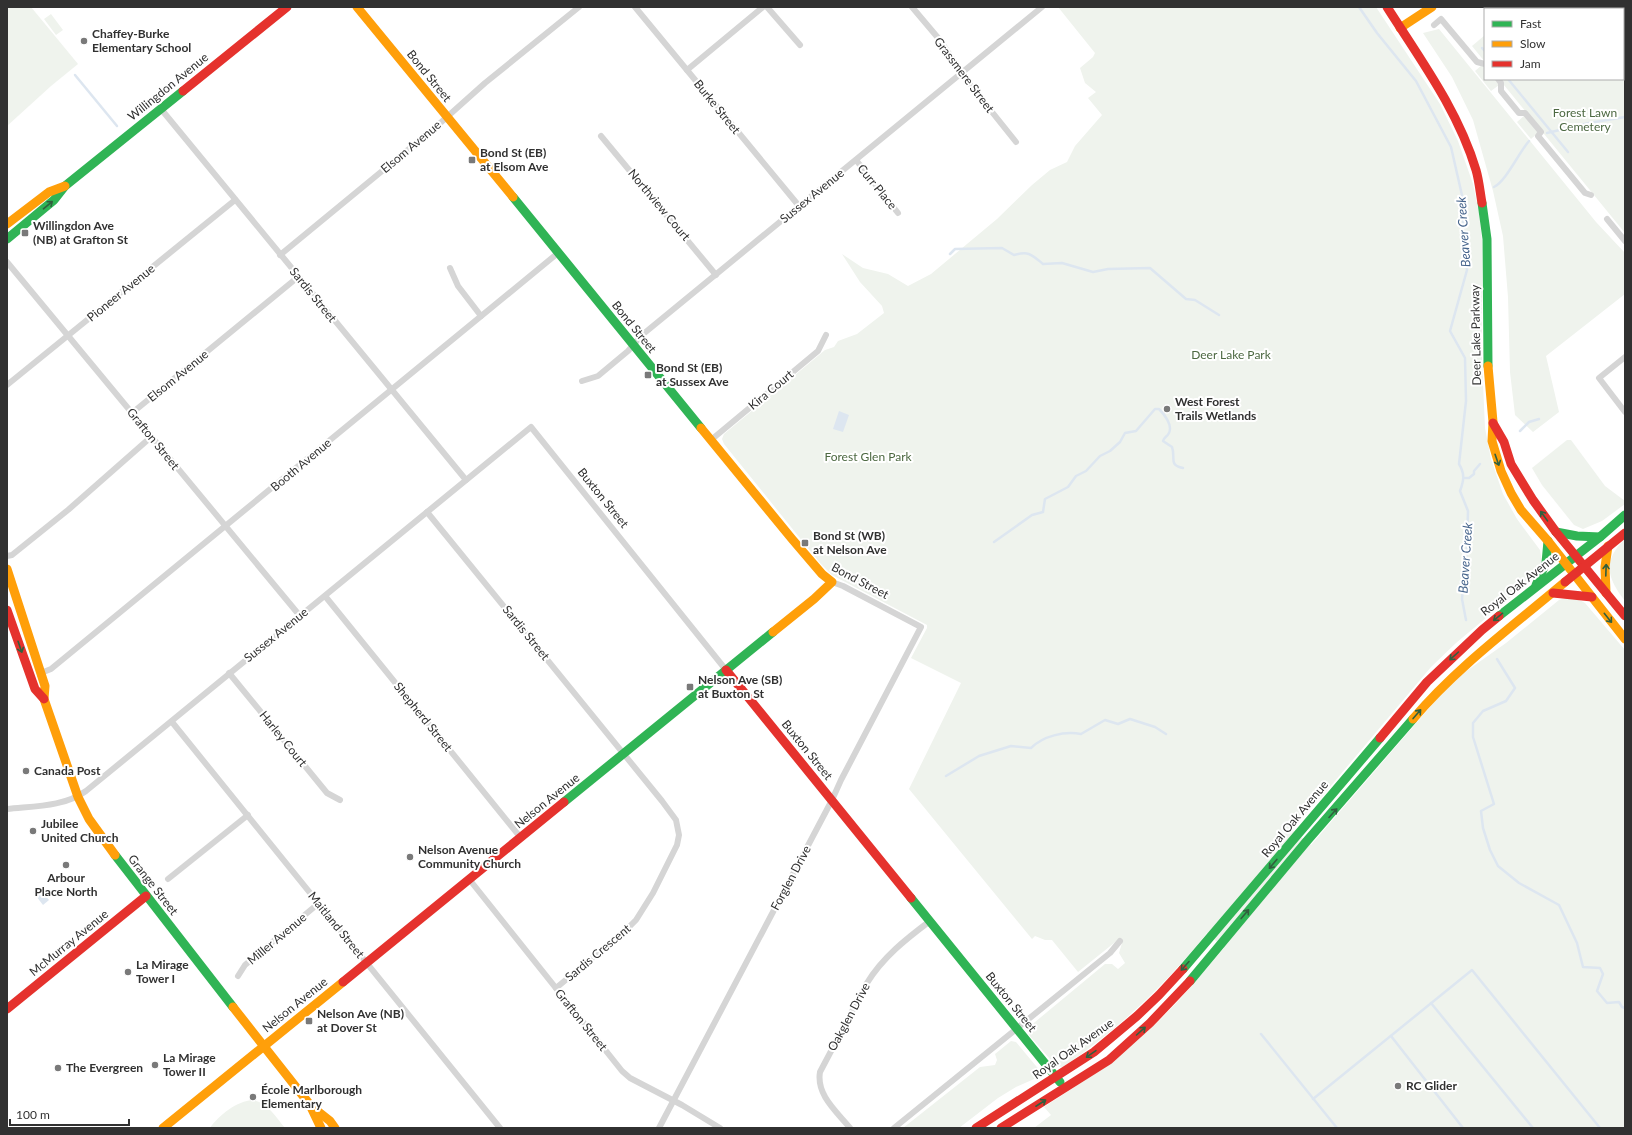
<svg xmlns="http://www.w3.org/2000/svg" width="1632" height="1135" font-family="Lato,sans-serif">
	<rect width="100%" height="100%" fill="#fff"/>
	<!-- green -->
	<g fill="#eff3ed">
		<polygon points="7,7 31,7 78,64 51,86 7,126"/>
		<path d="M1058 7H1376L1440 104 1458 141 1473 184 1479 213 1482 241V361L1485 428 1491 459 1503 494 1517 519 1540 550 1542 562 1535 577 1456 643 1431 667 1324 794 1291 829 1311 845 1443 692 1458 677 1506 643 1559 600C1566 597 1578 598 1585 603L1625 650V1128H1034L1051 1115 1044 1107C1080 1084 1116 1060 1148 1031 1176 1006 1200 976 1224 948L1207 933C1164 986 1119 1029 1063 1067L1056 1066 1029 1035 1028 1030 1029 1027 1105 964H1112L1118 969 1125 963 1119 953 1122 943 1119 939 1078 972 1052 940H1045L1035 936 1032 939 909 789 961 683 911 658 927 628V625L832 575 820 563 724 444 722 439 724 434 825 350 834 347 838 341 857 334 884 313 882 306 860 282 842 254 863 268 888 274 908 286 931 274 997 219 1032 185 1050 170 1067 162 1075 146 1102 115 1088 98 1096 92 1085 83 1080 68 1093 57 1095 53Z"/>
		<polygon points="1518,7 1625,7 1625,233 1499,79 1623,79 1623,9 1516,9"/>
		<polygon points="51,14 63,30 56,35 44,19"/>
		<polygon points="1439,29 1596,222 1625,253 1625,294 1546,356 1559,412 1533,432 1515,415 1510,372 1508,297 1503,236 1493,191 1473,120 1452,77 1423,33"/>
		<polygon points="1485,35 1485,62 1472,46"/>
		<polygon points="1483,64 1485,67 1485,79 1495,79 1499,85 1491,91 1475,71"/>
		<polygon points="1525,115 1539,132 1531,139 1517,122"/>
		<polygon points="1567,440 1571,440 1605,486 1625,501 1625,504 1602,521 1583,529 1574,525 1542,485 1532,468"/>
		<path d="M1625 539V601C1607 578 1602 561 1625 539Z"/>
		<polygon points="1011,1041 1016,1042 1041,1072 1041,1076 1016,1087 998,1098 959,1128 903,1128 980,1067 995,1065 997,1060 995,1054"/>
		<path d="M253 1100C268 1103 276 1117 285 1128H210C219 1115 237 1101 253 1100Z"/>
	</g>
	<!-- water -->
	<g fill="#dde6f0">
		<polygon points="839,411 849,415 843,432 833,429"/>
		<polygon points="39,888 49,900 43,905 33,892"/>
	</g>
	<g fill="none" stroke-linecap="round" stroke-linejoin="round">
		<!-- stream -->
		<g stroke="#dde6f0" stroke-width="2.5">
			<path d="M1359 7 1377 33 1416 81 1451 147 1464 204 1463 228 1467 270 1450 331 1465 358 1466 401 1459 464C1465 474 1464 480 1460 491L1468 511 1467 547 1462 599 1466 620"/>
			<polyline points="1482,48 1485,51"/>
			<polyline points="75,75 117,126"/>
			<polyline points="1508,79 1568,152"/>
			<polyline points="1547,133 1589,123 1625,117"/>
			<path d="M1494 187C1506 181 1518 154 1529 141"/>
			<path d="M950 254 955 249 1002 248 1014 255C1029 251 1031 254 1043 264L1062 263 1093 272 1108 269 1150 268 1186 299 1195 300 1219 315"/>
			<polyline points="1520,431 1529,422 1539,419"/>
			<polyline points="1465,478 1469,478 1474,474 1474,471 1480,464"/>
			<path d="M994 542 1032 515 1043 512 1045 499 1068 487 1076 476 1086 471 1100 456 1110 451 1120 442 1125 433 1136 431 1155 409H1159C1164 414 1173 425 1169 433 1167 437 1164 437 1163 441L1172 447C1176 458 1168 465 1183 468"/>
			<polyline points="1497,659 1515,688 1506,701 1483,711 1473,723 1473,737 1494,804 1481,811 1483,828 1490,850 1498,866 1519,883 1559,905 1577,943 1583,967 1600,968 1603,974 1597,991 1607,1003 1619,1002 1622,1007 1625,1008"/>
			<path d="M946 776 979 756 1011 746 1031 748C1043 736 1064 731 1081 734L1105 720 1118 724 1130 719 1155 727 1166 734"/>
			<polyline points="1431,1003 1533,1128"/>
			<polyline points="1261,1034 1337,1128"/>
			<polyline points="1391,1036 1463,1128"/>
			<polyline points="1313,1099 1472,970 1600,1128"/>
		</g>
		<!-- street -->
		<g stroke="#d5d5d5" stroke-width="6">
			<polyline points="635,7 799,206"/>
			<polyline points="767,7 800,45"/>
			<polyline points="912,7 939,39 968,82 1016,142"/>
			<polyline points="1434,25 1441,19 1477,62 1485,64"/>
			<polyline points="687,70 763,7"/>
			<polyline points="1498,79 1501,83 1501,91 1519,113 1525,113 1541,132 1538,136 1585,193 1591,195"/>
			<polyline points="161,109 466,480"/>
			<polyline points="601,136 716,275"/>
			<polyline points="856,160 898,213"/>
			<polyline points="1607,219 1625,241"/>
			<polyline points="280,255 438,125 485,83 579,7"/>
			<polyline points="7,262 300,616"/>
			<polyline points="450,268 458,286 481,316"/>
			<polyline points="1625,357 1599,378 1625,412"/>
			<polyline points="582,381 598,376 628,351 642,335 1042,7"/>
			<polyline points="7,385 235,200"/>
			<polyline points="132,413 298,277"/>
			<polyline points="711,440 818,351 826,335"/>
			<polyline points="427,512 662,801 676,820 679,835 677,845 653,893 636,920 625,931 556,988"/>
			<polyline points="7,556 12,555 68,510 151,437"/>
			<polyline points="325,596 521,838"/>
			<polyline points="41,673 51,669 558,253"/>
			<polyline points="229,673 327,793 340,800"/>
			<polyline points="172,722 500,1128"/>
			<path d="M7 809C34 806 64 807 86 791L531 427 726 670"/>
			<polyline points="168,879 248,815"/>
			<polyline points="469,879 622,1071 630,1078 682,1105 720,1128"/>
			<polyline points="238,976 245,965 319,903"/>
			<polyline points="659,1128 832,800 841,780 921,627 843,586 832,582"/>
			<path d="M850 1128C837 1112 816 1095 820 1072L867 983C883 957 906 939 930 921"/>
			<polyline points="894,1128 1110,953 1120,941"/>
		</g>
		<!-- fast -->
		<g stroke="#30b455" stroke-width="9">
			<polyline points="513,197 701,428"/>
			<polyline points="1482,203 1487,239 1488,366"/>
			<polyline points="7,239 54,200 65,186 183,91"/>
			<polyline points="1556,532 1577,536 1600,537"/>
			<polyline points="1536,585 1546,563 1548,541"/>
			<polyline points="1499,616 1600,537 1625,515"/>
			<polyline points="564,802 773,632"/>
			<polyline points="115,855 233,1007"/>
			<polyline points="911,898 1060,1082"/>
			<polyline points="1183,969 1380,738"/>
			<polyline points="1190,981 1306,842 1413,719"/>
		</g>
		<!-- slow -->
		<g stroke="#ff9f0a" stroke-width="9">
			<polyline points="357,7 513,197"/>
			<polyline points="1400,28 1432,7"/>
			<polyline points="7,224 49,192 65,186"/>
			<polyline points="1488,366 1493,422 1492,441 1501,471 1511,493 1521,510 1548,541 1625,639"/>
			<polyline points="701,428 792,539 822,574 832,582 814,599 773,632"/>
			<polyline points="7,569 45,686 44,699 78,797 89,819 115,855"/>
			<polyline points="1606,593 1605,567 1608,546"/>
			<path d="M1413 719C1457 667 1513 626 1565 582"/>
			<polyline points="233,1007 311,1106 330,1121 335,1128"/>
			<polyline points="311,1107 321,1128"/>
			<polyline points="163,1128 343,982"/>
		</g>
		<!-- jam -->
		<g stroke="#e5322d" stroke-width="9">
			<path d="M1387 7C1420 59 1458 110 1476 170 1479 180 1480 192 1482 203"/>
			<polyline points="183,91 287,7"/>
			<polyline points="1493,423 1504,442 1511,464 1533,500 1556,532 1625,616"/>
			<polyline points="1565,582 1625,533"/>
			<polyline points="1553,593 1592,597"/>
			<polyline points="7,610 35,689 44,699"/>
			<polyline points="726,670 911,898"/>
			<polyline points="1380,738 1427,682 1482,630 1499,616"/>
			<polyline points="343,982 564,802"/>
			<polyline points="7,1009 146,896"/>
			<polyline points="976,1128 1094,1052 1137,1016 1159,995 1183,969"/>
			<polyline points="1001,1128 1109,1060 1150,1023 1190,981"/>
		</g>
	</g>
	<!-- one-way arrows -->
	<defs><path id="oneway-shaft" d="M-6 0H5M1.5-3L5.5 0L1.5 3" fill="none" stroke-width="1.6" stroke-linecap="round" stroke-linejoin="round"/></defs>
	<g stroke="#315f3e">
		<use href="#oneway-shaft" transform="translate(48 205) rotate(-40)"/>
		<use href="#oneway-shaft" transform="translate(1497 460) rotate(71)"/>
		<use href="#oneway-shaft" transform="translate(1544 516) rotate(-126)"/>
		<use href="#oneway-shaft" transform="translate(1606 570) rotate(-88)"/>
		<use href="#oneway-shaft" transform="translate(1498 617) rotate(141)"/>
		<use href="#oneway-shaft" transform="translate(1608 618) rotate(51)"/>
		<use href="#oneway-shaft" transform="translate(20 647) rotate(71)"/>
		<use href="#oneway-shaft" transform="translate(1454 656) rotate(138)"/>
		<use href="#oneway-shaft" transform="translate(1417 714) rotate(-49)"/>
		<use href="#oneway-shaft" transform="translate(1333 813) rotate(-48)"/>
		<use href="#oneway-shaft" transform="translate(1273 864) rotate(130)"/>
		<use href="#oneway-shaft" transform="translate(1245 914) rotate(-50)"/>
		<use href="#oneway-shaft" transform="translate(1185 966) rotate(132)"/>
		<use href="#oneway-shaft" transform="translate(1141 1031) rotate(-42)"/>
		<use href="#oneway-shaft" transform="translate(1091 1054) rotate(145)"/>
		<use href="#oneway-shaft" transform="translate(1041 1103) rotate(-33)"/>
	</g>
	<!-- markers -->
	<g fill="#797979" stroke="#fff" stroke-width="1.5">
		<circle cx="84" cy="41" r="4"/>
		<rect x="468" y="156" width="8" height="8" rx="2"/>
		<rect x="21" y="229" width="8" height="8" rx="2"/>
		<rect x="644" y="371" width="8" height="8" rx="2"/>
		<circle cx="1167" cy="409" r="4"/>
		<rect x="801" y="539" width="8" height="8" rx="2"/>
		<rect x="686" y="683" width="8" height="8" rx="2"/>
		<circle cx="26" cy="771" r="4"/>
		<circle cx="33" cy="831" r="4"/>
		<circle cx="410" cy="857" r="4"/>
		<circle cx="66" cy="865" r="4"/>
		<circle cx="128" cy="972" r="4"/>
		<rect x="305" y="1017" width="8" height="8" rx="2"/>
		<circle cx="155" cy="1065" r="4"/>
		<circle cx="58" cy="1068" r="4"/>
		<circle cx="1398" cy="1086" r="4"/>
		<circle cx="253" cy="1097" r="4"/>
	</g>
	<g text-anchor="middle" stroke-width="4" stroke-linejoin="round" paint-order="stroke">
		<!-- poi labels -->
		<g font-size="12" font-weight="bold" fill="#313131" stroke="#fff" text-anchor="start">
			<text x="92" y="38">Chaffey-Burke<tspan x="92" dy="14">Elementary School</tspan></text>
			<text x="480" y="157">Bond St (EB)<tspan x="480" dy="14">at Elsom Ave</tspan></text>
			<text x="33" y="230">Willingdon Ave<tspan x="33" dy="14">(NB) at Grafton St</tspan></text>
			<text x="656" y="372">Bond St (EB)<tspan x="656" dy="14">at Sussex Ave</tspan></text>
			<text x="1175" y="406">West Forest<tspan x="1175" dy="14">Trails Wetlands</tspan></text>
			<text x="813" y="540">Bond St (WB)<tspan x="813" dy="14">at Nelson Ave</tspan></text>
			<text x="698" y="684">Nelson Ave (SB)<tspan x="698" dy="14">at Buxton St</tspan></text>
			<text x="34" y="775">Canada Post</text>
			<text x="41" y="828">Jubilee<tspan x="41" dy="14">United Church</tspan></text>
			<text x="418" y="854">Nelson Avenue<tspan x="418" dy="14">Community Church</tspan></text>
			<text x="66" y="882" text-anchor="middle">Arbour<tspan x="66" dy="14">Place North</tspan></text>
			<text x="136" y="969">La Mirage<tspan x="136" dy="14">Tower I</tspan></text>
			<text x="317" y="1018">Nelson Ave (NB)<tspan x="317" dy="14">at Dover St</tspan></text>
			<text x="163" y="1062">La Mirage<tspan x="163" dy="14">Tower II</tspan></text>
			<text x="66" y="1072">The Evergreen</text>
			<text x="1406" y="1090">RC Glider</text>
			<text x="261" y="1094">École Marlborough<tspan x="261" dy="14">Elementary</tspan></text>
		</g>
		<!-- street labels -->
		<g font-size="12" fill="#313131" stroke="#fff">
			<text transform="translate(964 75) rotate(53)" y="4">Grassmere Street</text>
			<text transform="translate(429 76) rotate(51)" y="4">Bond Street</text>
			<text transform="translate(168 87) rotate(-39)" y="4">Willingdon Avenue</text>
			<text transform="translate(717 107) rotate(51)" y="4">Burke Street</text>
			<text transform="translate(411 147) rotate(-40)" y="4">Elsom Avenue</text>
			<text transform="translate(877 187) rotate(51)" y="4">Curr Place</text>
			<text transform="translate(812 196) rotate(-39)" y="4">Sussex Avenue</text>
			<text transform="translate(659 205) rotate(50)" y="4">Northview Court</text>
			<text transform="translate(121 293) rotate(-39)" y="4">Pioneer Avenue</text>
			<text transform="translate(313 295) rotate(51)" y="4">Sardis Street</text>
			<text transform="translate(634 327) rotate(51)" y="4">Bond Street</text>
			<text transform="translate(1476 335) rotate(-91)" y="4">Deer Lake Parkway</text>
			<text transform="translate(178 376) rotate(-39)" y="4">Elsom Avenue</text>
			<text transform="translate(771 390) rotate(-40)" y="4">Kira Court</text>
			<text transform="translate(153 439) rotate(51)" y="4">Grafton Street</text>
			<text transform="translate(301 465) rotate(-40)" y="4">Booth Avenue</text>
			<text transform="translate(603 498) rotate(51)" y="4">Buxton Street</text>
			<text transform="translate(860 581) rotate(28)" y="4">Bond Street</text>
			<text transform="translate(1520 584) rotate(-38)" y="4">Royal Oak Avenue</text>
			<text transform="translate(526 633) rotate(51)" y="4">Sardis Street</text>
			<text transform="translate(276 635) rotate(-39)" y="4">Sussex Avenue</text>
			<text transform="translate(423 717) rotate(51)" y="4">Shepherd Street</text>
			<text transform="translate(283 739) rotate(51)" y="4">Harley Court</text>
			<text transform="translate(807 750) rotate(51)" y="4">Buxton Street</text>
			<text transform="translate(547 801) rotate(-39)" y="4">Nelson Avenue</text>
			<text transform="translate(1295 819) rotate(-50)" y="4">Royal Oak Avenue</text>
			<text transform="translate(791 878) rotate(-62)" y="4">Forglen Drive</text>
			<text transform="translate(153 885) rotate(52)" y="4">Grange Street</text>
			<text transform="translate(336 925) rotate(51)" y="4">Maitland Street</text>
			<text transform="translate(277 939) rotate(-40)" y="4">Miller Avenue</text>
			<text transform="translate(69 943) rotate(-39)" y="4">McMurray Avenue</text>
			<text transform="translate(598 953) rotate(-40)" y="4">Sardis Crescent</text>
			<text transform="translate(1011 1002) rotate(51)" y="4">Buxton Street</text>
			<text transform="translate(295 1005) rotate(-39)" y="4">Nelson Avenue</text>
			<text transform="translate(849 1017) rotate(-62)" y="4">Oakglen Drive</text>
			<text transform="translate(581 1020) rotate(51)" y="4">Grafton Street</text>
			<text transform="translate(1073 1049) rotate(-35)" y="4">Royal Oak Avenue</text>
		</g>
		<!-- park labels -->
		<g font-size="12" fill="#4d6942" stroke="#fff">
			<text x="1585" y="117">Forest Lawn<tspan x="1585" dy="14">Cemetery</tspan></text>
			<text x="1231" y="359">Deer Lake Park</text>
			<text x="868" y="461">Forest Glen Park</text>
		</g>
		<!-- water labels -->
		<g font-size="13" font-style="italic" fill="#46648c" stroke="#fff">
			<text transform="translate(1463 232) rotate(-94)" y="5">Beaver Creek</text>
			<text transform="translate(1465 558) rotate(-86)" y="5">Beaver Creek</text>
		</g>
	</g>
	<!-- border -->
	<rect width="1632" height="1135" fill="none" stroke="#313131" stroke-width="16"/>
	<!-- legend -->
	<rect x="1484" y="8" width="140" height="72" fill="#ffffff" stroke="#adadad"/>
	<rect x="1492" y="21" width="20" height="6" fill="#30b455" stroke="#adadad"/>
	<text x="1520" y="28" font-size="12" fill="#313131">Fast</text>
	<rect x="1492" y="41" width="20" height="6" fill="#ff9f0a" stroke="#adadad"/>
	<text x="1520" y="48" font-size="12" fill="#313131">Slow</text>
	<rect x="1492" y="61" width="20" height="6" fill="#e5322d" stroke="#adadad"/>
	<text x="1520" y="68" font-size="12" fill="#313131">Jam</text>
	<!-- scale -->
	<path d="M10 1119v6h119v-6" fill="none" stroke="#313131" stroke-width="2"/>
	<text x="16" y="1119" font-size="12" fill="#313131" stroke="#ffffff" stroke-width="3" paint-order="stroke">100 m</text>
</svg>
